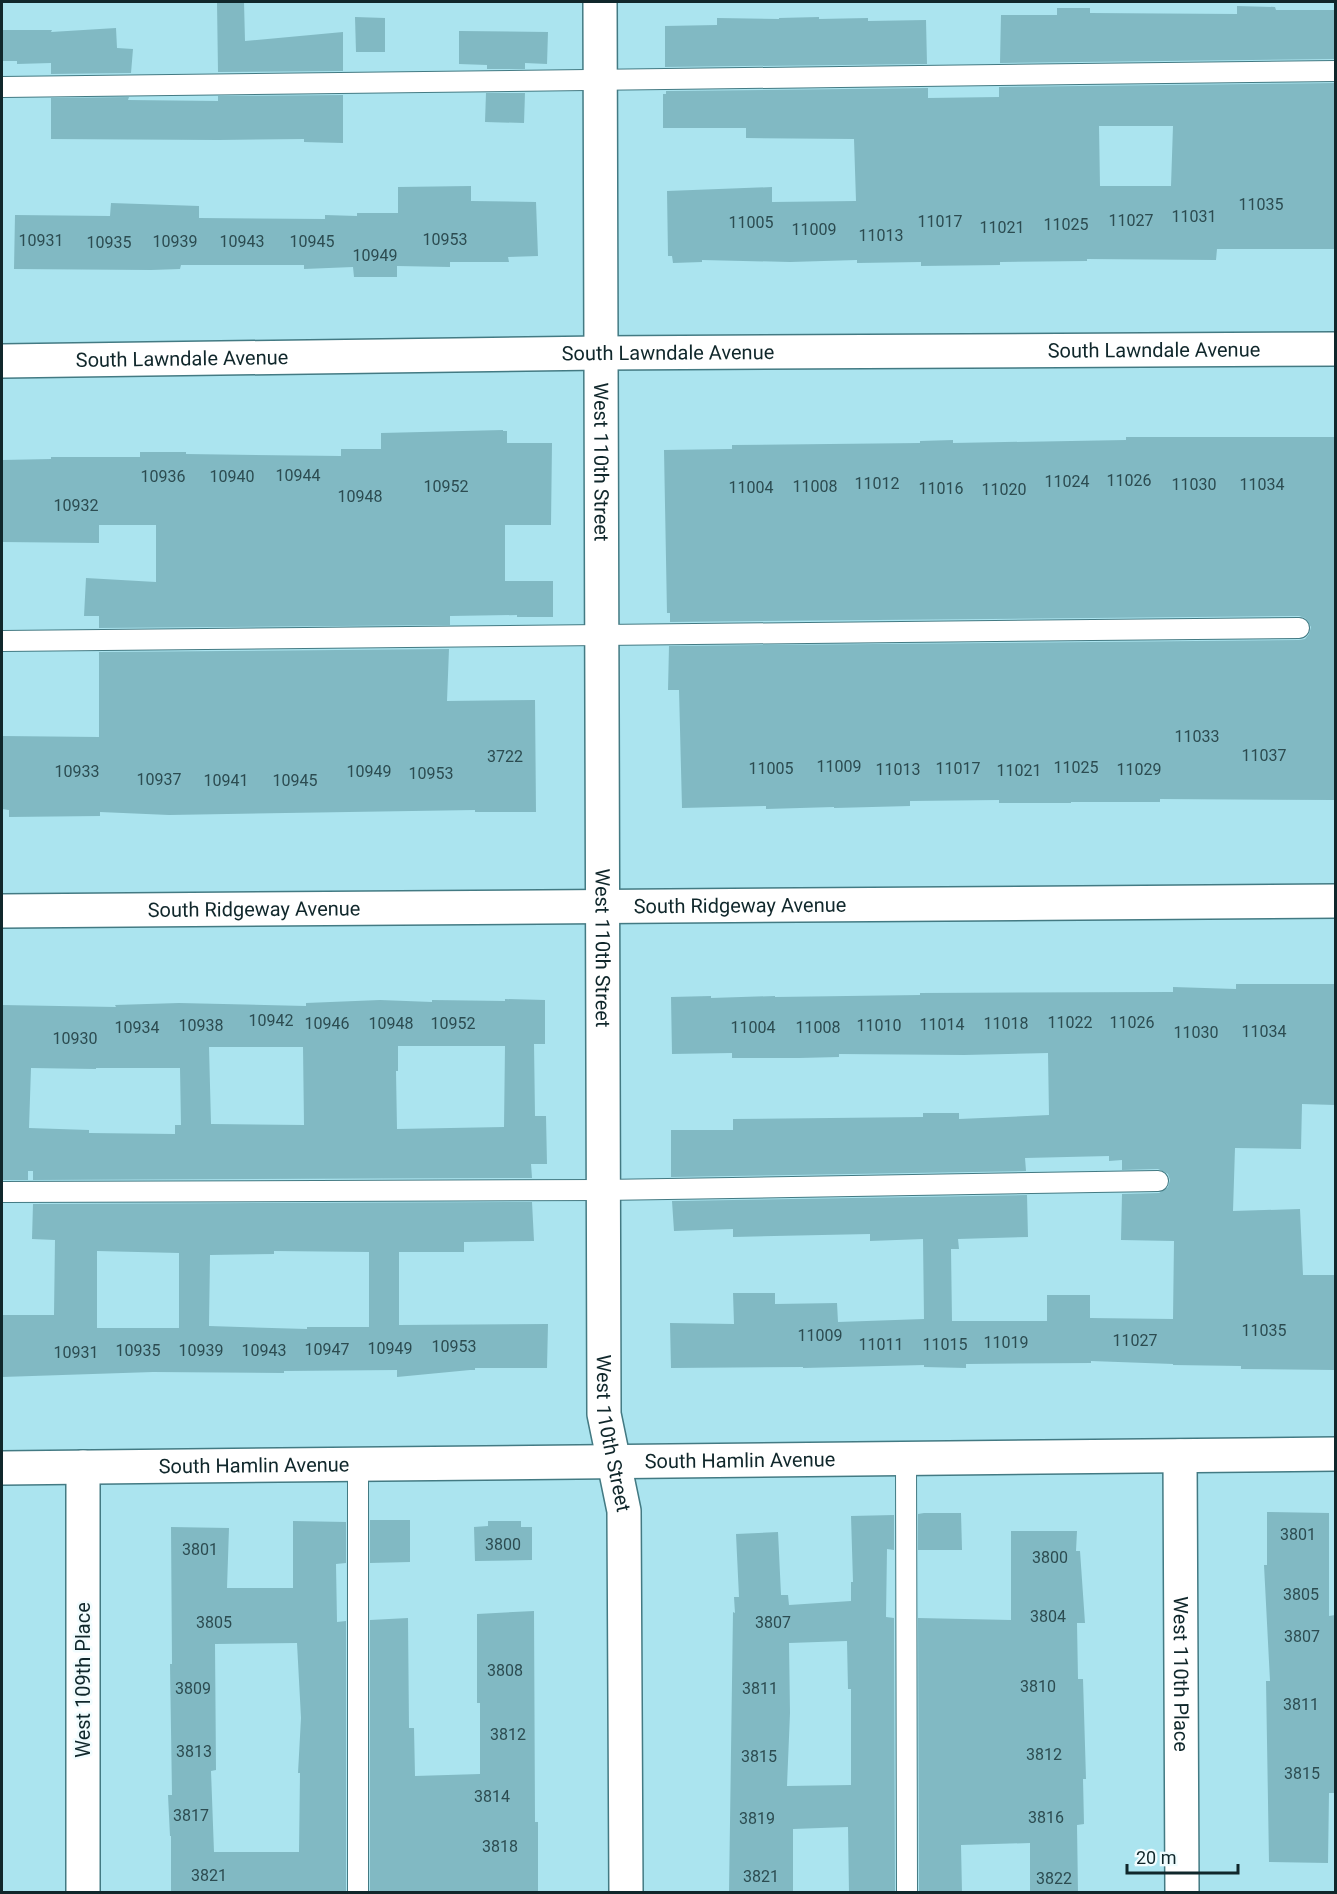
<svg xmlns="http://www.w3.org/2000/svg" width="1337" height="1894" font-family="Roboto,sans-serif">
	<rect width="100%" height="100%" fill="#abe4ef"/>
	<!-- building -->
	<g fill="#81b9c3" fill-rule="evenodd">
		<polygon points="217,2 244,2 245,41 343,32 343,71 218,72"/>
		<polygon points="1237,6 1275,7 1276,10 1335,10 1335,59 1000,63 1001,15 1057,15 1057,8 1090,8 1090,13 1237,14"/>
		<polygon points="355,17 385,18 385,52 356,52"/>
		<polygon points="819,17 819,19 868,18 868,21 926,20 927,64 665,67 665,26 717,25 717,18 779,19 779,18"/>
		<polygon points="116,28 117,48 133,49 131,73 51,74 51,63 17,64 17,61 2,61 2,30 52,30 51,32"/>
		<polygon points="459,31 548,32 547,64 525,63 525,69 487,69 487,65 459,64"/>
		<path d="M1335 83V249H1217L1216 260 1087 259V261L1000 262V265L921 266V262L857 263V260L790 262 702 260V262L673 263 672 256H668L667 191 772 187V202L856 201 854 139 746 138V128H663V94H666V91L928 88V98L999 97V87ZM1099 126H1173L1171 186H1100Z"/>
		<polygon points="486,93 525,93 524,123 485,122"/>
		<polygon points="343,95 343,143 304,142 304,139 218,140 51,139 51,98 129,97 128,100 218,101 218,96"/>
		<polygon points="471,186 471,201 536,202 538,256 508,257 509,262 450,262 450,267 397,266 397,277 354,277 353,267 304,269 304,265 181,265 180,269 151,270 14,269 15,215 110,216 111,203 199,206 199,218 325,219 325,215 357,216 357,213 398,213 398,187"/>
		<polygon points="503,430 503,431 507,431 507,443 552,443 551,525 505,525 505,581 553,581 553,617 517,617 517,615 450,616 450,625 99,628 99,616 84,616 86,578 156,582 156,525 99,525 99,543 2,542 2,460 51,459 51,457 140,457 140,452 186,452 186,454 341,456 341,449 381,449 381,433"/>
		<polygon points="1126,437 1335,437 1335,800 1160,799 1160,802 1071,802 1071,803 999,803 999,800 910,801 910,806 834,808 834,807 766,809 766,806 682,808 679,690 668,690 669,646 1299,640 1305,639 1309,634 1311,627 1305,618 1299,616 670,622 670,613 667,613 664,450 732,449 732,445 920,443 920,441 953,440 953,443 1126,440"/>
		<polygon points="449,649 447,701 535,700 536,812 475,812 475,810 169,815 100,812 100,816 9,817 9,810 2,809 2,736 99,737 99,652"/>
		<polygon points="1236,984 1335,984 1335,1105 1302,1104 1301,1149 1235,1148 1233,1211 1300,1209 1303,1275 1335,1275 1335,1370 1241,1369 1241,1366 1173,1365 1173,1364 1091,1361 1091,1363 966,1364 966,1368 924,1367 924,1365 803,1368 803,1367 671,1368 670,1323 734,1324 733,1293 775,1293 775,1304 837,1303 838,1322 924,1319 923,1239 870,1241 870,1234 733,1237 733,1229 674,1231 672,1201 1027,1195 1028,1237 958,1239 959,1249 951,1249 952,1321 1047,1321 1047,1295 1090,1295 1090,1318 1173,1319 1174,1241 1121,1240 1122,1194 1159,1193 1168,1187 1170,1180 1168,1174 1158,1169 1122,1170 1122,1160 1109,1161 1109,1156 1025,1158 1026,1171 671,1177 671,1130 733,1130 733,1119 923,1117 923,1113 959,1113 959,1119 1049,1115 1048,1053 964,1055 839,1054 839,1057 799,1058 732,1058 732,1053 672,1054 671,997 711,996 711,998 775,996 775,997 920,995 920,993 1173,992 1173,987 1236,989"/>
		<path d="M505 999 545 1000V1044H534L535 1116H546L547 1164H531L532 1178 33 1180V1171H28V1180H2V1005L116 1007 115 1005 179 1003 306 1006V1003L380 1000 432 1002V1000L505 1001ZM398 1046H505L504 1127 397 1129 396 1071H398ZM209 1047H303L304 1125 211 1124ZM31 1068 96 1069V1068H180L181 1125H175V1134L89 1133V1130L29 1128Z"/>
		<path d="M532 1202 534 1241 464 1242V1252H399V1325L548 1324 547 1368H475V1370H470L397 1377V1370L284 1371V1373L153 1372 2 1377V1315H54L55 1240 32 1239 33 1204ZM97 1251 179 1253V1328H97ZM274 1251 369 1252V1327H307V1329L209 1326 210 1255 274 1254Z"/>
		<polygon points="1267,1512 1329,1513 1329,1616 1335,1615 1335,1793 1329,1793 1328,1863 1269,1862 1266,1681 1270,1681 1264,1565 1267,1565"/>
		<polygon points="924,1513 961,1513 962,1550 918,1550 918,1514"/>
		<path d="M894 1515V1550L887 1549 886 1617 894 1618 895 1893H849L848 1827 793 1829V1893H729L733 1612 735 1613 734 1597H739L736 1534 778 1532 781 1595H788L789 1605 851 1601V1582H853L851 1516ZM847 1641 848 1689H851V1785L787 1786 790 1713 789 1643Z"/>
		<polygon points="370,1520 410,1520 410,1562 370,1563"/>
		<path d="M293 1521 346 1522V1563L336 1564 337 1622 346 1621V1893H171V1836H170L168 1795H172L170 1664H172L171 1527 229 1528 227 1588H293ZM297 1643 301 1718 298 1773H300L299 1852H214L211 1771 216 1770 215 1644Z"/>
		<polygon points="488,1521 521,1521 521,1527 532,1527 532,1560 475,1561 474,1527 488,1526"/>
		<polygon points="1011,1531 1077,1531 1076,1551 1080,1551 1085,1623 1077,1623 1078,1679 1083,1679 1086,1779 1083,1779 1084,1824 1077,1825 1078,1893 1030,1893 1030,1843 961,1845 962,1893 919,1893 918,1618 1011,1620"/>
		<polygon points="534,1611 535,1822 538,1822 538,1893 370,1893 370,1620 408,1618 409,1728 414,1728 415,1776 480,1774 480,1703 477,1703 477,1614"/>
	</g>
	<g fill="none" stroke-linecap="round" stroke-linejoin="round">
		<defs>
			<g id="lane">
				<polyline points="2,87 1336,71"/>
				<polyline points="2,641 1299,628"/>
				<polyline points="2,1192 603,1190 1158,1181"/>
				<polyline points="906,1459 907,1892"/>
				<polyline points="358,1464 358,1892"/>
			</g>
			<g id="street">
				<path id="s1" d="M600 2 604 1414 624 1511 626 1892"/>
				<path id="s2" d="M2 361 601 353 1336 349"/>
				<path id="s3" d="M2 911 1336 901"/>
				<path id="s4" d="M1180 1456 1182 1892"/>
				<path id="s5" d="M2 1468 1336 1454"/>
				<polyline points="83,1892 83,1467"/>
			</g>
		</defs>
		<!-- lane casing -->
		<use href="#lane" stroke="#437a83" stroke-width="22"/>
		<!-- street casing -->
		<use href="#street" stroke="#437a83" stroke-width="36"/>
		<!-- lane -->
		<use href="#lane" stroke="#fff" stroke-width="20"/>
		<!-- street -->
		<use href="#street" stroke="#fff" stroke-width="33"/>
	</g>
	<g text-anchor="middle" stroke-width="5" stroke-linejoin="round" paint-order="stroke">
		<!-- number labels -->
		<g font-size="16" fill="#2c4c51">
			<text x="1261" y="210">11035</text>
			<text x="1194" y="222">11031</text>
			<text x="1131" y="226">11027</text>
			<text x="940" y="227">11017</text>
			<text x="751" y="228">11005</text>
			<text x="1066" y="230">11025</text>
			<text x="1002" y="233">11021</text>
			<text x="814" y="235">11009</text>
			<text x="881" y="241">11013</text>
			<text x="445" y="245">10953</text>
			<text x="41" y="246">10931</text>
			<text x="175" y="247">10939</text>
			<text x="242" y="247">10943</text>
			<text x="312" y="247">10945</text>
			<text x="109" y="248">10935</text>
			<text x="375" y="261">10949</text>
			<text x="298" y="481">10944</text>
			<text x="163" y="482">10936</text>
			<text x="232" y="482">10940</text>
			<text x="1129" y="486">11026</text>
			<text x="1067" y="487">11024</text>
			<text x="877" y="489">11012</text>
			<text x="1194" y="490">11030</text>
			<text x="1262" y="490">11034</text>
			<text x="446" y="492">10952</text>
			<text x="815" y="492">11008</text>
			<text x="751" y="493">11004</text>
			<text x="941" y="494">11016</text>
			<text x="1004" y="495">11020</text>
			<text x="360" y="502">10948</text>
			<text x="76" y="511">10932</text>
			<text x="1197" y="742">11033</text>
			<text x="1264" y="761">11037</text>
			<text x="505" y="762">3722</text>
			<text x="839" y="772">11009</text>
			<text x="1076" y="773">11025</text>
			<text x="771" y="774">11005</text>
			<text x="958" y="774">11017</text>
			<text x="898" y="775">11013</text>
			<text x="1139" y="775">11029</text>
			<text x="1019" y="776">11021</text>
			<text x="77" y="777">10933</text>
			<text x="369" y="777">10949</text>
			<text x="431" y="779">10953</text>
			<text x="159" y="785">10937</text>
			<text x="226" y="786">10941</text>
			<text x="295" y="786">10945</text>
			<text x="271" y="1026">10942</text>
			<text x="1070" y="1028">11022</text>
			<text x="1132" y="1028">11026</text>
			<text x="327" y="1029">10946</text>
			<text x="391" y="1029">10948</text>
			<text x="453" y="1029">10952</text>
			<text x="1006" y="1029">11018</text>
			<text x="942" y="1030">11014</text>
			<text x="201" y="1031">10938</text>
			<text x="879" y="1031">11010</text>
			<text x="137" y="1033">10934</text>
			<text x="753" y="1033">11004</text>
			<text x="818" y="1033">11008</text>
			<text x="1264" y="1037">11034</text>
			<text x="1196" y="1038">11030</text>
			<text x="75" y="1044">10930</text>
			<text x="1264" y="1336">11035</text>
			<text x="820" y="1341">11009</text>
			<text x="1135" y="1346">11027</text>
			<text x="1006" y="1348">11019</text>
			<text x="881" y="1350">11011</text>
			<text x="945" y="1350">11015</text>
			<text x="454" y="1352">10953</text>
			<text x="390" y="1354">10949</text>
			<text x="327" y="1355">10947</text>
			<text x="138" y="1356">10935</text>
			<text x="201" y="1356">10939</text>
			<text x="264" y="1356">10943</text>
			<text x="76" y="1358">10931</text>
			<text x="1298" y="1540">3801</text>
			<text x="503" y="1550">3800</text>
			<text x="200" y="1555">3801</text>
			<text x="1050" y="1563">3800</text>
			<text x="1301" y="1600">3805</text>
			<text x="1048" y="1622">3804</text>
			<text x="214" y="1628">3805</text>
			<text x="773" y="1628">3807</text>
			<text x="1302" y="1642">3807</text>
			<text x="505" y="1676">3808</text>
			<text x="1038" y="1692">3810</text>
			<text x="193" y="1694">3809</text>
			<text x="760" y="1694">3811</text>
			<text x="1301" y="1710">3811</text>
			<text x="508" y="1740">3812</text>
			<text x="194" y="1757">3813</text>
			<text x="1044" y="1760">3812</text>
			<text x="759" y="1762">3815</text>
			<text x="1302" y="1779">3815</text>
			<text x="492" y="1802">3814</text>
			<text x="191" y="1821">3817</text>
			<text x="1046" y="1823">3816</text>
			<text x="757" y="1824">3819</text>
			<text x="500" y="1852">3818</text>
			<text x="209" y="1881">3821</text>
			<text x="761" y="1882">3821</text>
			<text x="1054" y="1884">3822</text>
		</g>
		<!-- street labels -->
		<g font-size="20" fill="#10272b" stroke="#f1fcfe">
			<text dy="7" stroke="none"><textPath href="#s2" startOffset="1152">South Lawndale Avenue</textPath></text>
			<text dy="7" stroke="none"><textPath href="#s2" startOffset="666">South Lawndale Avenue</textPath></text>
			<text dy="7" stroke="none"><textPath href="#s2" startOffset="180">South Lawndale Avenue</textPath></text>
			<text dy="7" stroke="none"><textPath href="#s1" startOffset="460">West 110th Street</textPath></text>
			<text dy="7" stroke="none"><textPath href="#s3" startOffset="738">South Ridgeway Avenue</textPath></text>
			<text dy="7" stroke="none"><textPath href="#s3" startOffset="252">South Ridgeway Avenue</textPath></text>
			<text dy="7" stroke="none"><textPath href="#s1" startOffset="946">West 110th Street</textPath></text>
			<text dy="7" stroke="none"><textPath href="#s1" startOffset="1432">West 110th Street</textPath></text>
			<text dy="7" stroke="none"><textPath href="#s5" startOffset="738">South Hamlin Avenue</textPath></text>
			<text dy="7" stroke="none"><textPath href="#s5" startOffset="252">South Hamlin Avenue</textPath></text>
			<text dy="7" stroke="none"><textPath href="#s4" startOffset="218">West 110th Place</textPath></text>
			<text transform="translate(83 1680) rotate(-90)" y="7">West 109th Place</text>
		</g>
	</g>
	<!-- border -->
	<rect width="1337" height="1894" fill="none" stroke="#10272b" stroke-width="6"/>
	<!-- scale -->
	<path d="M1127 1864v9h111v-9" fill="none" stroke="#10272b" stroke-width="3"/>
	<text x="1136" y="1864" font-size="18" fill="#10272b" stroke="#f1fcfe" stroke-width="4.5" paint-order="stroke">20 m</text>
</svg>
